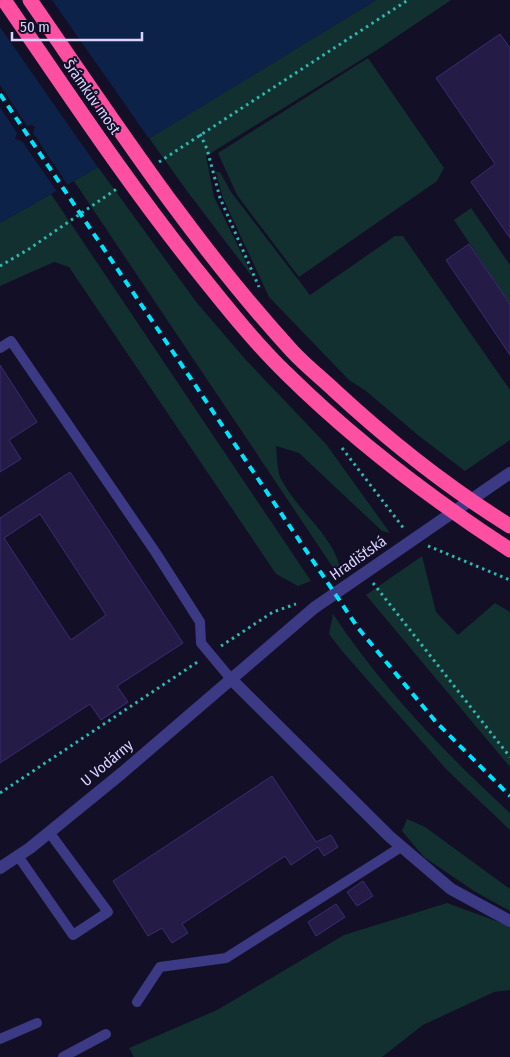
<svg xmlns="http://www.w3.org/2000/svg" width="510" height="1057" font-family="'Fira Sans Condensed',sans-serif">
	<rect width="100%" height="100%" fill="#130f26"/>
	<!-- green -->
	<g fill="#12302f">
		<polygon points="376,0 451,0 377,50 206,156 214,197 254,279 187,191 149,138"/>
		<polygon points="368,58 444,168 437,181 299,277 237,195 218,153"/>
		<path d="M98 167 197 303 246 360 326 444 390 533 382 531 299 453 276 446C277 456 277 468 280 477 296 510 334 535 341 571L338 575 74 181Z"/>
		<polygon points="216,172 220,172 231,192 310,295 395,236 403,236 510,390 510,440 465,471 419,436 366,391 349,380 269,297 223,198"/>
		<polygon points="51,194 311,581 298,586 276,574 69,267 54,262 0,286 0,223"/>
		<polygon points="471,208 510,265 510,304 454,220"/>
		<polygon points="422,556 436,612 458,635 495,603 510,612 510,767 366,595"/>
		<path d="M333 614C382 688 445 753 510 813V830L447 770 342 651 329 634Z"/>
		<polygon points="407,819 425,827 510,889 510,911 474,891 424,857 402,831"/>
		<polygon points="447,903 510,926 510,990 494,992 423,1025 382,1057 134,1057 129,1048 217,1010 344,935"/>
	</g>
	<!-- water -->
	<polygon fill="#0c2248" points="0,0 376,0 162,131 0,223"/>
	<!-- pier -->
	<g fill="#130f26">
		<polygon points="0,0 52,0 150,140 99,169 0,27"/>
		<polygon points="0,85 27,126 32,125 35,127 33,133 69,187 58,193 22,141 15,139 17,133 0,107"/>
	</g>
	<!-- building -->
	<g fill="#241b47" stroke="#3b2d73" fill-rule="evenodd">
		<polygon points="500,34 510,48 510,238 471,182 495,164 436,78"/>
		<polygon points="469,244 510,304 510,355 446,260"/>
		<polygon points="0,365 37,422 9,440 21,459 0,472"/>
		<path d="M70 472 183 643 117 686 128 702 101 720 90 704 0 763V518ZM40 514 106 615 71 640 4 538Z"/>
		<polygon points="272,776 316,842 331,835 338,847 324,856 318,847 291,865 285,856 182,924 188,933 172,943 162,928 148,936 113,881"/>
		<polygon points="363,881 373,896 357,906 347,892"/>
		<polygon points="336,904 345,917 316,936 308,922"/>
	</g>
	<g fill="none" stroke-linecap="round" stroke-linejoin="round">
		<!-- path -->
		<g stroke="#2fb8b0" stroke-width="3" stroke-dasharray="2.5 4" stroke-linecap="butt">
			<polyline points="200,134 207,149 220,198 259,287"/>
			<polyline points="159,162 408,0"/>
			<polyline points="0,266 29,249 118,188"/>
			<polyline points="342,448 405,530"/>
			<polyline points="428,546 510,580"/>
			<polyline points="373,583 510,757"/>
			<polyline points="221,646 273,612 296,604"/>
			<polyline points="0,793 199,661"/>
		</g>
		<!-- lane -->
		<g stroke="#3d3a85" stroke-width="10">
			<polyline points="0,348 11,341 156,553 200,622 201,643 231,679"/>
			<polyline points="18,856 73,935 108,912 49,832"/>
			<polyline points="137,1002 160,967 226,958 401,847"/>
			<polyline points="0,1039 37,1023"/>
			<polyline points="63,1057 106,1034"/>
		</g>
		<!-- street -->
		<g stroke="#3d3a85" stroke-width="12">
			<polyline points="231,679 389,836 451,889 510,921"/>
			<polyline points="0,868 30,848 122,773 314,608 510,473"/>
		</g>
		<!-- highway -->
		<g stroke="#ff4fa3" stroke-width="15">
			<path d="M4 0C68 93 130 187 200 274 228 309 256 344 287 374 355 441 430 498 510 550"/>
			<path d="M30 0C113 120 193 243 292 351 305 365 320 377 334 390 388 440 447 487 510 526"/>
		</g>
		<!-- rail -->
		<polyline stroke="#00e5ff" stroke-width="4" stroke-dasharray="8 6" stroke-linecap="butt" points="0,94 358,628 436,722 510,796"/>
	</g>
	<g text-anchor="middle" stroke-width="4" stroke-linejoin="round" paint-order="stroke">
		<!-- street labels -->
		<g font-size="15" fill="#d9d4ff" stroke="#130f26">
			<text transform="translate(92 97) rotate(55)" y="5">Šrámkův most</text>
			<text transform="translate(358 558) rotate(-35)" y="5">Hradišťská</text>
			<text transform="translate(107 763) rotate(-40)" y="5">U Vodárny</text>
		</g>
	</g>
	<!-- scale -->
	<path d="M12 32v8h130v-8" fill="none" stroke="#d9d4ff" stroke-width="2.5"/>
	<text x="20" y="32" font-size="15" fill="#d9d4ff" stroke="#130f26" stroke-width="4" paint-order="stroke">50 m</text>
</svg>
